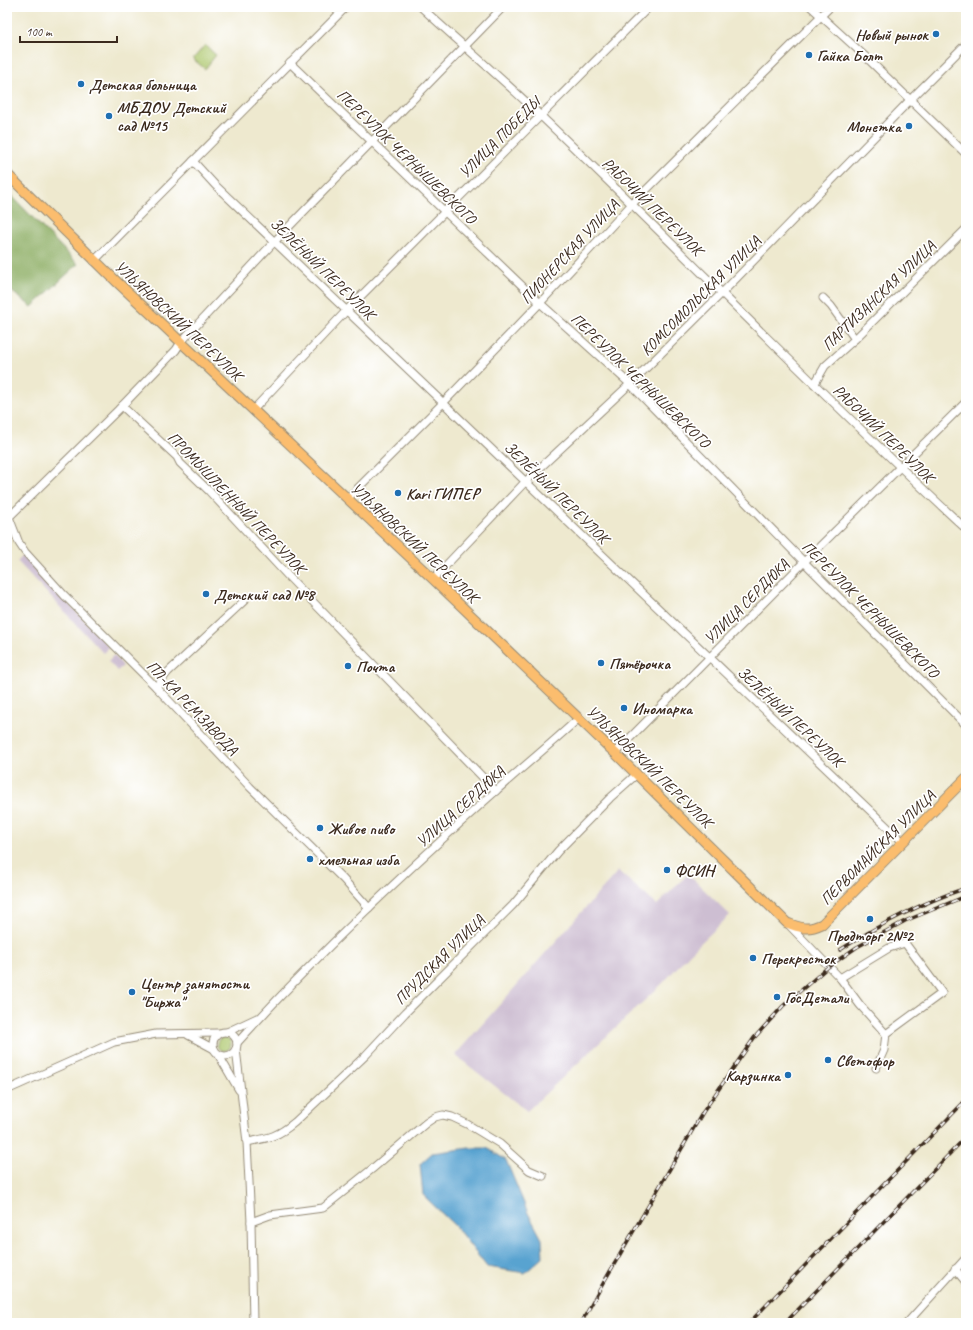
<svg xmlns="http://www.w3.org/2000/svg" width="973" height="1330" font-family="Caveat,sans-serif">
	<rect width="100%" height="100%" fill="#fff"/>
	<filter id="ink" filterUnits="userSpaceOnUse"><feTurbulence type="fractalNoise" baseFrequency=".025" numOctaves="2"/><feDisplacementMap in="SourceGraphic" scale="8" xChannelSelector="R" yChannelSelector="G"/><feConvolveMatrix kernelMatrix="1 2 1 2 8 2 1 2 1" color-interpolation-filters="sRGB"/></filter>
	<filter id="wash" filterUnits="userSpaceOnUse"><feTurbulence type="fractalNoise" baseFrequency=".012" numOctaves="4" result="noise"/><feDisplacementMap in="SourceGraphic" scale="16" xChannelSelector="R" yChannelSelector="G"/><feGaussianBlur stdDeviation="0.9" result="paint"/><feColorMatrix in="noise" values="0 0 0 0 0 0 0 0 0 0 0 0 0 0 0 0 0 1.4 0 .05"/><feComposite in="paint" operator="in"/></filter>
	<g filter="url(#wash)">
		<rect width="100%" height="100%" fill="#eee9cf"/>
		<!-- industrial -->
		<g fill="#cdbed2">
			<polygon points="23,555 109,647 103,653 17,561"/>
			<polygon points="114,655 123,666 117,671 108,661"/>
			<polygon points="618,871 657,905 688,874 730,915 690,953 663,983 527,1111 455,1055"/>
		</g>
		<!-- green -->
		<g fill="#aec86e" stroke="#747946">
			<polygon points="205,45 216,55 205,69 193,59"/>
			<circle cx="224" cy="1044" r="7"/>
		</g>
		<!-- forest -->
		<polygon fill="#8aac61" stroke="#626b40" points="7,191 78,264 32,307 7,288"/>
		<!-- water -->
		<polygon fill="#59a3d0" stroke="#4a6677" points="469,1148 487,1148 506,1160 528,1213 542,1239 543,1257 525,1273 487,1267 456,1227 423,1195 420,1164 432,1153"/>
	</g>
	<g filter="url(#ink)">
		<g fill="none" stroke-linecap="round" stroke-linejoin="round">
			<defs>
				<g id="minor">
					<path d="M421 7C461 44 503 79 542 117 684 253 821 395 966 529"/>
					<polyline points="811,7 867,58 966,154"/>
					<polyline points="290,63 540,303 630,384 804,562 966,725"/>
					<polyline points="193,161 215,185 903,842"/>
					<polyline points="94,261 346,7"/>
					<polyline points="823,298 831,306 855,339"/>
					<polyline points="814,385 825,366 855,339 966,229"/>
					<polyline points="122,406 177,457 180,463 209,491 287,575 496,791"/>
					<polyline points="253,410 347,310 649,7"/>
					<polyline points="347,499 444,402 540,303 631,205 830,7"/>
					<polyline points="9,517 19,543 25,552 64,595 156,687 250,787 343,879 369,908"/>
					<polyline points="7,519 118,410 176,350 181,342 275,241 503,7"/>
					<polyline points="433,579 526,481 630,384 722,293 914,96 966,44"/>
					<polyline points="156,687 168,672 245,600"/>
					<polyline points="615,753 804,562 966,402"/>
					<polyline points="787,923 840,978 860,1005 886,1034 884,1050 876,1068"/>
					<polyline points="840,978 889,948 905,943 942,993 886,1034"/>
					<polyline points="227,1032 257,1018"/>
					<circle cx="225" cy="1044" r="12"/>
					<polyline points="188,1035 214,1049"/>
					<path d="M237 1043C318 953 407 870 497 790 524 766 552 743 579 718"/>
					<polyline points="236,1049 247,1142 251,1222 253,1323"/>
					<polyline points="218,1054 239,1090"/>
					<polyline points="7,1090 114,1042 156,1034 219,1033"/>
					<path d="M247 1142C269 1138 277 1137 295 1122L365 1056 405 1013 513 905 558 851 610 798 637 774"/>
					<polyline points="251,1222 270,1215 323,1208 372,1169 426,1123 435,1117 443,1115 452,1117 467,1124 500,1144 529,1170 543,1176"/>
					<polyline points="955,1269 966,1282"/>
					<polyline points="907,1323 966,1258"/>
				</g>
				<path id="major" d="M7 174 117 282 433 579 615 753 787 923C802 928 807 931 822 924L966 778"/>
			</defs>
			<!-- minor casing -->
			<use href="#minor" stroke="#948a76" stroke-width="9"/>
			<!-- major casing -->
			<use href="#major" stroke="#948a76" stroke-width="11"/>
			<!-- minor -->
			<use href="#minor" stroke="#fff" stroke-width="7"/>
			<!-- major -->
			<use href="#major" stroke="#fbbd6e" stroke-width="9"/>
			<defs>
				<g id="rail">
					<path d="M840 950C880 924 921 903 966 888"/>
					<polyline points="581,1323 605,1280 703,1112 754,1038 783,1006 828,967 857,947 905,921 966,896"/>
					<polyline points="749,1323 966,1100"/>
					<polyline points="785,1323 966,1137"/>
				</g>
			</defs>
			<!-- rail casing -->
			<use href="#rail" stroke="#3b2a1e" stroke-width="3.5"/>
			<!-- rail -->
			<use href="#rail" stroke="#fff" stroke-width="2" stroke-dasharray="6" stroke-linecap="butt"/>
		</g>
	</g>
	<!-- markers -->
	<g fill="#1f6fb2" stroke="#fff" stroke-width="1.5">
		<circle cx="936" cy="34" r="4"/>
		<circle cx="809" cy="55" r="4"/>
		<circle cx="81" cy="84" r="4"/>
		<circle cx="109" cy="116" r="4"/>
		<circle cx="909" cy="126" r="4"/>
		<circle cx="398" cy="493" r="4"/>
		<circle cx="206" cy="594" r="4"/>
		<circle cx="601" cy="663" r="4"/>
		<circle cx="348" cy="666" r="4"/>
		<circle cx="624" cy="708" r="4"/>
		<circle cx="320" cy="828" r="4"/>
		<circle cx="310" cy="859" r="4"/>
		<circle cx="667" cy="870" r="4"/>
		<circle cx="870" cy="919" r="4"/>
		<circle cx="753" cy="958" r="4"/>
		<circle cx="132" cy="992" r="4"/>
		<circle cx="777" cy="997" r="4"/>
		<circle cx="828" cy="1060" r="4"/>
		<circle cx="788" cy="1075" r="4"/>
	</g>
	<g text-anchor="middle" stroke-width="3.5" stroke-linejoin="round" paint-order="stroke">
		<!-- poi labels -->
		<g font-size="16" font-weight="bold" fill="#3b2a1e" stroke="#fff" text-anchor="start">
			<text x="928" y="40" text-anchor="end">Новый рынок</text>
			<text x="817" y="61">Гайка Болт</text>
			<text x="89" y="90">Детская больница</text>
			<text x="117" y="113">МБДОУ Детский<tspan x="117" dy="18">сад №15</tspan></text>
			<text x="901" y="132" text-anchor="end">Монетка</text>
			<text x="406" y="499">Kari ГИПЕР</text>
			<text x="214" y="600">Детский сад №8</text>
			<text x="609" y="669">Пятёрочка</text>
			<text x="356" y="672">Почта</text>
			<text x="632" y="714">Иномарка</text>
			<text x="328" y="834">Живое пиво</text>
			<text x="318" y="865">хмельная изба</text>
			<text x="675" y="876">ФСИН</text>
			<text x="870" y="941" text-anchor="middle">Продторг 2№2</text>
			<text x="761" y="964">Перекресток</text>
			<text x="140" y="989">Центр занятости<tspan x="140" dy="18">"Биржа"</tspan></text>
			<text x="785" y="1003">ГосДетали</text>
			<text x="836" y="1066">Светофор</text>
			<text x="780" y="1081" text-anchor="end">Карзинка</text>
		</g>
		<!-- street labels -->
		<g font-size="16" fill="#3b2a1e" stroke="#fff">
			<text transform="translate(499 137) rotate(-45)" y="6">УЛИЦА ПОБЕДЫ</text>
			<text transform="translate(407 156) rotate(44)" y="6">ПЕРЕУЛОК ЧЕРНЫШЕВСКОГО</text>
			<text transform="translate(653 206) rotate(44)" y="6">РАБОЧИЙ ПЕРЕУЛОК</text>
			<text transform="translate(569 251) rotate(-47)" y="6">ПИОНЕРСКАЯ УЛИЦА</text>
			<text transform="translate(323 268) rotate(44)" y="6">ЗЕЛЁНЫЙ ПЕРЕУЛОК</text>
			<text transform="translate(700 295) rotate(-45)" y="6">КОМСОМОЛЬСКАЯ УЛИЦА</text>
			<text transform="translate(878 295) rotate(-44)" y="6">ПАРТИЗАНСКАЯ УЛИЦА</text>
			<text transform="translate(179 320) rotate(43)" y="6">УЛЬЯНОВСКИЙ ПЕРЕУЛОК</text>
			<text transform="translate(641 380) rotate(44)" y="6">ПЕРЕУЛОК ЧЕРНЫШЕВСКОГО</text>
			<text transform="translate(884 433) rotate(44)" y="6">РАБОЧИЙ ПЕРЕУЛОК</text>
			<text transform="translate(557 492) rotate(44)" y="6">ЗЕЛЁНЫЙ ПЕРЕУЛОК</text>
			<text transform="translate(237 502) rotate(46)" y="6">ПРОМЫШЛЕННЫЙ ПЕРЕУЛОК</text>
			<text transform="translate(415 542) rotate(43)" y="6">УЛЬЯНОВСКИЙ ПЕРЕУЛОК</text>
			<text transform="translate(746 601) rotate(-45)" y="6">УЛИЦА СЕРДЮКА</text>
			<text transform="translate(871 609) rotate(45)" y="6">ПЕРЕУЛОК ЧЕРНЫШЕВСКОГО</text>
			<text transform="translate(193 707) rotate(46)" y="6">ПЛ-КА РЕМЗАВОДА</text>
			<text transform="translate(791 716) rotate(43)" y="6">ЗЕЛЁНЫЙ ПЕРЕУЛОК</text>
			<text transform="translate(650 766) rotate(44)" y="6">УЛЬЯНОВСКИЙ ПЕРЕУЛОК</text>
			<text transform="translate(460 806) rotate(-42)" y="6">УЛИЦА СЕРДЮКА</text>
			<text transform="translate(877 847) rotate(-45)" y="6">ПЕРВОМАЙСКАЯ УЛИЦА</text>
			<text transform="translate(439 959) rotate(-45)" y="6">ПРУДСКАЯ УЛИЦА</text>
		</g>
	</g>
	<!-- margin -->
	<rect width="973" height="1330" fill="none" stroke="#fff" stroke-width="24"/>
	<!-- scale -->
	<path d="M20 36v6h97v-6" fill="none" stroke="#3b2a1e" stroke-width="2"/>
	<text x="26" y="36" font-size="12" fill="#3b2a1e" stroke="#ffffff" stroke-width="3" paint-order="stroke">100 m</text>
</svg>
